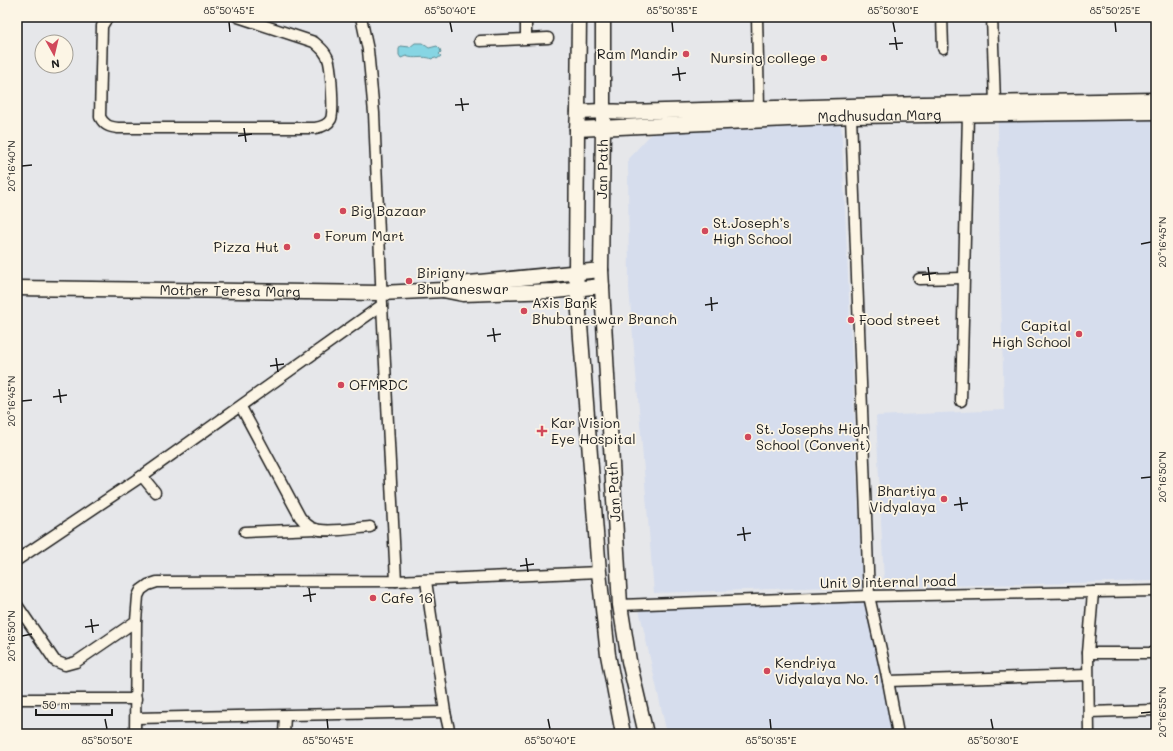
<svg xmlns="http://www.w3.org/2000/svg" width="1173" height="751" font-family="Mali,sans-serif">
	<rect width="100%" height="100%" fill="#e6e7ea"/>
	<filter id="ink" filterUnits="userSpaceOnUse"><feTurbulence type="fractalNoise" baseFrequency=".025" numOctaves="2"/><feDisplacementMap in="SourceGraphic" scale="8" xChannelSelector="R" yChannelSelector="G"/><feConvolveMatrix kernelMatrix="1 2 1 2 8 2 1 2 1" color-interpolation-filters="sRGB"/></filter>
	<g filter="url(#ink)">
		<!-- built -->
		<g fill="#d6dded">
			<polygon points="1156,117 1156,581 899,587 884,582 876,416 1004,410 1000,258 998,122"/>
			<polygon points="841,121 862,586 654,593 629,288 628,159 652,133"/>
			<polygon points="867,599 892,734 667,734 639,609"/>
		</g>
		<!-- water -->
		<path fill="#86d5e3" stroke="#5c8b93" d="M415 43H422L429 48 437 46 440 49 441 52 439 54 441 56 437 59 434 57 432 59C424 55 414 60 406 56L401 58 399 55V49L401 46 410 47Z"/>
		<g fill="none" stroke-linecap="round" stroke-linejoin="round">
			<defs>
				<g id="street">
					<path d="M109 17 107 18 102 26 100 117C104 125 109 127 118 128H315C322 127 328 125 331 119 334 111 331 71 329 62 327 53 321 48 314 42L238 17"/>
					<polyline points="757,17 759,108"/>
					<polyline points="942,17 943,48"/>
					<polyline points="992,17 995,103"/>
					<polyline points="526,38 526,17"/>
					<polyline points="480,41 548,38"/>
					<polyline points="851,116 869,596 888,681 898,734"/>
					<polyline points="919,279 963,278"/>
					<polyline points="382,305 396,581"/>
					<polyline points="961,401 968,114"/>
					<path d="M241 407 300 517C304 522 309 527 315 529 327 533 357 528 370 527"/>
					<polyline points="142,476 155,492"/>
					<polyline points="245,532 316,529"/>
					<polyline points="17,560 142,476 382,305 374,113 368,50 361,17"/>
					<polyline points="426,581 445,712 450,734"/>
					<polyline points="17,605 55,661 65,665 76,662 136,621"/>
					<polyline points="620,605 869,596 1156,591"/>
					<polyline points="1088,653 1156,653"/>
					<polyline points="888,681 1087,675"/>
					<polyline points="17,699 136,699"/>
					<polyline points="1089,712 1156,710"/>
					<polyline points="136,718 445,712"/>
					<polyline points="135,734 136,621 138,596 141,590 148,585 157,582 396,581 599,572"/>
					<polyline points="284,734 285,716"/>
					<polyline points="1089,734 1088,653 1093,592"/>
				</g>
				<g id="secondary">
					<polyline points="603,17 603,111 627,112 923,104 1156,100"/>
					<polyline points="578,112 579,17"/>
					<polyline points="577,129 576,273 599,572 608,655 623,734"/>
					<path id="s1" d="M17 288 381 293 443 290 459 284 601 270"/>
					<polyline points="443,290 463,294 555,291 602,286"/>
					<path id="s2" d="M646 734 629 661 620 605 601 270 603 128V111L578 112 577 129 851 116 1156 112"/>
				</g>
			</defs>
			<!-- street casing -->
			<use href="#street" stroke="#1c1c1c" stroke-width="13"/>
			<!-- secondary casing -->
			<use href="#secondary" stroke="#1c1c1c" stroke-width="17"/>
			<!-- street -->
			<use href="#street" stroke="#fcf5e5" stroke-width="10"/>
			<!-- secondary -->
			<use href="#secondary" stroke="#fcf5e5" stroke-width="14"/>
		</g>
	</g>
	<!-- ticks -->
	<path fill="none" stroke="#1c1c1c" stroke-width="1.5" d="M229 22 230 32M450 22 452 32M672 22 673 32M893 22 895 32M1115 22 1116 32M895 37 897 50M889 44 903 43M678 67 680 81M672 75 686 73M461 98 463 111M455 105 469 104M244 128 246 142M238 136 252 134M22 166 32 165M1141 244 1151 242M928 267 930 281M922 275 936 273M711 297 712 311M705 305 718 303M493 328 495 342M487 336 501 334M276 358 278 372M270 366 284 364M59 389 61 403M53 397 67 395M22 401 32 400M1141 478 1151 477M960 497 962 511M954 505 968 503M743 527 745 541M737 535 751 533M526 558 528 572M520 566 534 564M309 588 311 602M303 596 316 594M91 619 93 633M85 627 99 625M22 636 32 634M1141 713 1151 712M105 719 107 729M327 719 328 729M548 719 550 729M770 719 771 729M991 719 993 729"/>
	<!-- markers -->
	<g fill="#d1495b" stroke="#fcf5e5" stroke-width="1.5">
		<circle cx="686" cy="54" r="4"/>
		<circle cx="824" cy="58" r="4"/>
		<circle cx="343" cy="211" r="4"/>
		<circle cx="705" cy="231" r="4"/>
		<circle cx="317" cy="236" r="4"/>
		<circle cx="287" cy="247" r="4"/>
		<circle cx="409" cy="281" r="4"/>
		<circle cx="524" cy="311" r="4"/>
		<circle cx="851" cy="320" r="4"/>
		<circle cx="1079" cy="334" r="4"/>
		<circle cx="341" cy="385" r="4"/>
		<path d="M540 425h4v4h4v4h-4v4h-4v-4h-4v-4h4z"/>
		<circle cx="748" cy="437" r="4"/>
		<circle cx="944" cy="499" r="4"/>
		<circle cx="373" cy="598" r="4"/>
		<circle cx="767" cy="671" r="4"/>
	</g>
	<g text-anchor="middle" stroke-width="3.5" stroke-linejoin="round" paint-order="stroke">
		<!-- poi labels -->
		<g font-size="14" fill="#1c1c1c" stroke="#fcf5e5" text-anchor="start">
			<text x="678" y="59" text-anchor="end">Ram Mandir</text>
			<text x="816" y="63" text-anchor="end">Nursing college</text>
			<text x="351" y="216">Big Bazaar</text>
			<text x="713" y="228">St.Joseph’s<tspan x="713" dy="16">High School</tspan></text>
			<text x="325" y="241">Forum Mart</text>
			<text x="279" y="252" text-anchor="end">Pizza Hut</text>
			<text x="417" y="278">Biriany<tspan x="417" dy="16">Bhubaneswar</tspan></text>
			<text x="532" y="308">Axis Bank<tspan x="532" dy="16">Bhubaneswar Branch</tspan></text>
			<text x="859" y="325">Food street</text>
			<text x="1071" y="331" text-anchor="end">Capital<tspan x="1071" dy="16">High School</tspan></text>
			<text x="349" y="390">OFMRDC</text>
			<text x="551" y="428">Kar Vision<tspan x="551" dy="16">Eye Hospital</tspan></text>
			<text x="756" y="434">St. Josephs High<tspan x="756" dy="16">School (Convent)</tspan></text>
			<text x="936" y="496" text-anchor="end">Bhartiya<tspan x="936" dy="16">Vidyalaya</tspan></text>
			<text x="381" y="603">Cafe 16</text>
			<text x="775" y="668">Kendriya<tspan x="775" dy="16">Vidyalaya No. 1</tspan></text>
		</g>
		<!-- street labels -->
		<g font-size="14" fill="#1c1c1c" stroke="#fcf5e5">
			<text dy="5" stroke="none"><textPath href="#s2" startOffset="971">Madhusudan Marg</textPath></text>
			<text dy="5" stroke="none"><textPath href="#s2" startOffset="568">Jan Path</textPath></text>
			<text dy="5" stroke="none"><textPath href="#s1" startOffset="213">Mother Teresa Marg</textPath></text>
			<text transform="translate(614 492) rotate(-93)" y="5">Jan Path</text>
			<text transform="translate(888 582) rotate(-1)" y="5">Unit 9 internal road</text>
		</g>
	</g>
	<!-- margin -->
	<rect width="1173" height="751" fill="none" stroke="#fcf5e5" stroke-width="44"/>
	<!-- north arrow -->
	<g transform="translate(54 54) rotate(172)"><circle r="19" fill="#fcf5e5" stroke="#a29e95"/>
	<path d="M0-3L7 15L0 10L-7 15Z" fill="#d1495b"/>
	<text y="-6" font-size="11" font-weight="bold" text-anchor="middle" fill="#1c1c1c">N</text>
	</g>
	<!-- scale -->
	<path d="M36 709v6h76v-6" fill="none" stroke="#1c1c1c" stroke-width="2"/>
	<text x="42" y="709" font-size="12" fill="#1c1c1c" stroke="#fcf5e5" stroke-width="3" paint-order="stroke">50 m</text>
	<rect x="22" y="22" width="1129" height="707" fill="none" stroke="#1c1c1c" stroke-width="1.5"/>
	<g font-size="10" text-anchor="middle" fill="#1c1c1c">
		<text x="229" y="14">85°50'45"E</text>
		<text x="450" y="14">85°50'40"E</text>
		<text x="672" y="14">85°50'35"E</text>
		<text x="893" y="14">85°50'30"E</text>
		<text x="1115" y="14">85°50'25"E</text>
		<text transform="translate(11 166) rotate(-90)" y="4">20°16'40"N</text>
		<text transform="translate(1162 242) rotate(-90)" y="4">20°16'45"N</text>
		<text transform="translate(11 401) rotate(-90)" y="4">20°16'45"N</text>
		<text transform="translate(1162 477) rotate(-90)" y="4">20°16'50"N</text>
		<text transform="translate(11 636) rotate(-90)" y="4">20°16'50"N</text>
		<text transform="translate(1162 712) rotate(-90)" y="4">20°16'55"N</text>
		<text x="107" y="744">85°50'50"E</text>
		<text x="328" y="744">85°50'45"E</text>
		<text x="550" y="744">85°50'40"E</text>
		<text x="771" y="744">85°50'35"E</text>
		<text x="993" y="744">85°50'30"E</text>
	</g>
</svg>
